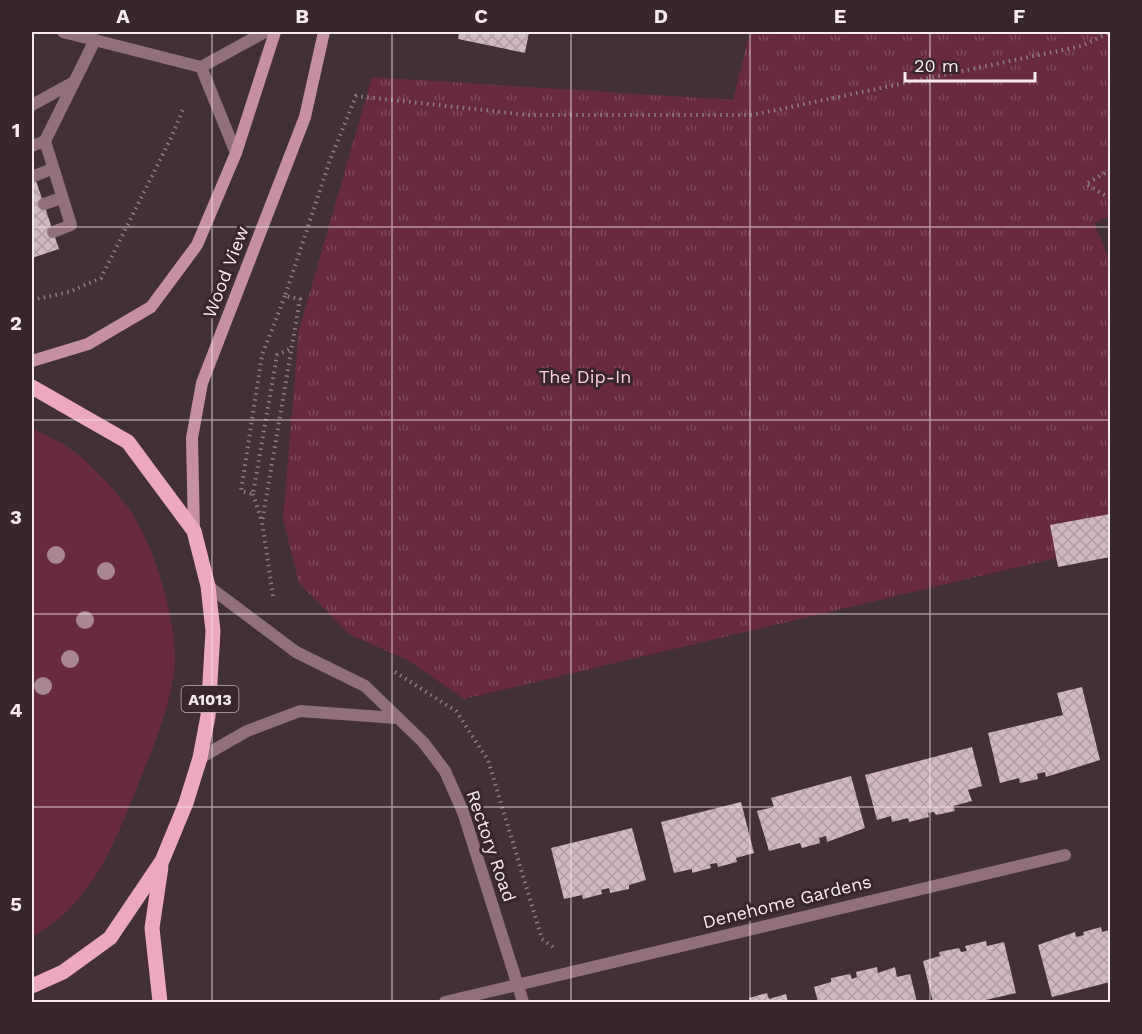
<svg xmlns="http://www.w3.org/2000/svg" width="1142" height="1034" font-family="'Work Sans',sans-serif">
	<defs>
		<pattern id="park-tufts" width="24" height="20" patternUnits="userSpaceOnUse" patternTransform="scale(1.5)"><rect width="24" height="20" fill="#672a40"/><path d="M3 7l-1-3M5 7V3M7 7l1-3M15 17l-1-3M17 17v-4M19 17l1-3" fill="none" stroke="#7e495c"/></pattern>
		<pattern id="building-cross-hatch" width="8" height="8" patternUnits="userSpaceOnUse" patternTransform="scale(1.5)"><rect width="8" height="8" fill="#d0b8be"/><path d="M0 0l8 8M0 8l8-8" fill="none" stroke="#ae9ca0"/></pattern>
	</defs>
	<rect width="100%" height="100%" fill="#423035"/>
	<!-- grass -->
	<path fill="#672a40" d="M32 428C44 435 60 441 72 450 89 462 109 484 123 501 153 536 180 627 174 672 168 715 149 757 133 797 110 855 88 905 32 937Z"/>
	<!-- park -->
	<polygon fill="url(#park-tufts)" points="750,32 1110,32 1110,216 1094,223 1110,261 1110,545 464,699 409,661 349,634 299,583 283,519 299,330 372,77 733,100"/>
	<!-- building -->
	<g fill="url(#building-cross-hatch)">
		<polygon points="459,32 529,32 525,53 458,39"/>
		<polygon points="32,169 59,249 32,258"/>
		<polygon points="1110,514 1110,557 1058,567 1050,525"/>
		<polygon points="1082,687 1100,760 1046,777 1045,772 1037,774 1038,779 1020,783 1019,778 1000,783 988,733 1063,715 1057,693"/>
		<polygon points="972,747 982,786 968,790 972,801 953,806 955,811 936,815 934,812 928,813 929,817 909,822 908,818 892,822 891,816 877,820 865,775"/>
		<polygon points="851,776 865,828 827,842 826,836 819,838 820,843 802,848 800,843 769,851 757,811 774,807 771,798"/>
		<polygon points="741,802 754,853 736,858 737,862 718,867 717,863 710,864 711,868 692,873 692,869 674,873 661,822"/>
		<polygon points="632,828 646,880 629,885 629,889 610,893 609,888 601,890 602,894 583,899 582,895 564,899 551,848"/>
		<polygon points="1101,927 1102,932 1110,930 1110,982 1052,997 1038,945 1075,932 1076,937 1084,935 1083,932"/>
		<polygon points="986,941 987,946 1004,942 1016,993 977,1002 933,1002 923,961 940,956 939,952 959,948 961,952 967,951 965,946"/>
		<polygon points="877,967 878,973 895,967 897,977 910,974 917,1002 818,1002 814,987 831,982 831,978 850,974 852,979 857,977 856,972"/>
		<polygon points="767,993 769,999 786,994 788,1002 750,1002 749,998"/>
	</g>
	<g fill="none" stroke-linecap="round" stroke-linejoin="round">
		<!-- path -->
		<g stroke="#8e7e83" stroke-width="4" stroke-dasharray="1.5 4.5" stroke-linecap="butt">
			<polyline points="1110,170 1086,184 1110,198"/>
			<polyline points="285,296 262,355 241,491 253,494 277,355 292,348"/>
			<polyline points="32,300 69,292 101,278 170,140 184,107"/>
			<polyline points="253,494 262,522"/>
			<polyline points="273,596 262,522 300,299 285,296 330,160 356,96 529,115 752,115 1082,46 1110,32"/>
			<polyline points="395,672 456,711 488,760 542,939 553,947"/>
		</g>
		<!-- lane -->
		<g stroke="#917079" stroke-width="12">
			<polyline points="63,32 201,67 265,32"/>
			<polyline points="201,67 236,153"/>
			<polyline points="32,105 74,82"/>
			<polyline points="45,141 71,225 53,232"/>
			<polyline points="32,146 45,141 95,40"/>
			<polyline points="34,176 52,169"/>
			<polyline points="44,204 61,198"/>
		</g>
		<!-- street -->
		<g stroke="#917079" stroke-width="12">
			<polyline points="208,586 296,652 365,686 423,742 445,771 463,812 523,1002"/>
			<polyline points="200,758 247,731 300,711 396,718"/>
			<polyline points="445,1002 1065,855"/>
		</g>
		<!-- secondary -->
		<g stroke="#c5909f" stroke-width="12">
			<polyline points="32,361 88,344 151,307 197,245 236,153 275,32"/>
			<polyline points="194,531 192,438 202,383 305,117 324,32"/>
		</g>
		<!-- primary -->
		<g stroke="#eca8bc" stroke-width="15">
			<polyline points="32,387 128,442 194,531 208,586 213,631 208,716 200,758 186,803 162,861 110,938 63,972 32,986"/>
			<polyline points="160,1002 152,928 161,867"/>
		</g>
	</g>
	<!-- trees -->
	<g fill="#a88790">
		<circle cx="56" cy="555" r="9"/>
		<circle cx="106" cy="571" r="9"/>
		<circle cx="85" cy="620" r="9"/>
		<circle cx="70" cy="659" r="9"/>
		<circle cx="43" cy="686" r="9"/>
	</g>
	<!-- grid -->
	<path fill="none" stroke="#f7eaee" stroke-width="1.5" stroke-opacity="0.55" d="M212 32V1002M392 32V1002M571 32V1002M750 32V1002M930 32V1002M32 227H1110M32 420H1110M32 614H1110M32 807H1110"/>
	<g text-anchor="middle" stroke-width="6" stroke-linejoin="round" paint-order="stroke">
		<!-- shield labels -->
		<rect fill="#38262b" stroke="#beafb4" stroke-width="1.5" x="181.5" y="686" width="57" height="26" rx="4.5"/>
		<g font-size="16" font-weight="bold" fill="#f7eaee">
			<text x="210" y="705">A1013</text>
		</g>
		<!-- street labels -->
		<g font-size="18" fill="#f7eaee" stroke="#38262b">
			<text transform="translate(226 272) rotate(-69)" y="6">Wood View</text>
			<text transform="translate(491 846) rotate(71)" y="6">Rectory Road</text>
			<text transform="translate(787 902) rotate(-14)" y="6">Denehome Gardens</text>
		</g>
		<!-- park labels -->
		<g font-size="18" fill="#fbcfdb" stroke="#38262b">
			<text x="585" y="383">The Dip-In</text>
		</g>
	</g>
	<!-- border -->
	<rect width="1142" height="1034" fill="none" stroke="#38262b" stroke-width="66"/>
	<!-- scale -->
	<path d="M905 72v9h130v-9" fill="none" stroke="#f7eaee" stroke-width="3"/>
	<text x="914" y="72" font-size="18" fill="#f7eaee" stroke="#38262b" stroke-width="4.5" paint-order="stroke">20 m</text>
	<rect x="33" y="33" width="1076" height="968" fill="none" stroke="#f7eaee" stroke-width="2"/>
	<g font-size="20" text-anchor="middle" font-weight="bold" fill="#f7eaee">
		<text x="123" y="23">A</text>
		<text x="302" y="23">B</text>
		<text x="481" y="23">C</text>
		<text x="661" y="23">D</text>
		<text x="840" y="23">E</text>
		<text x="1019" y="23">F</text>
		<text x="16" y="137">1</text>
		<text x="16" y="330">2</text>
		<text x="16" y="524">3</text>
		<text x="16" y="717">4</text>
		<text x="16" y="911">5</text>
	</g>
</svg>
